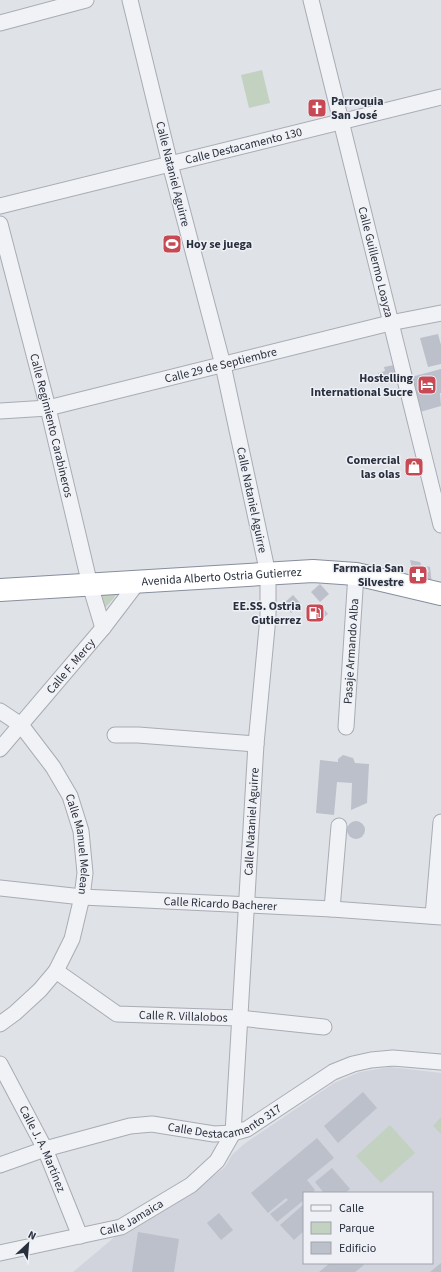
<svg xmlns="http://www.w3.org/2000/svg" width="441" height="1272" font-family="'Source Sans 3',sans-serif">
	<rect width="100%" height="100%" fill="#dfe2e7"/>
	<!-- built -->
	<path fill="#d1d4dc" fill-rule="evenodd" d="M390 1067 441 1073V1272H73L117 1235 191 1194 225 1167 232 1155 244 1144 334 1083 360 1072ZM304 1193H432V1263H304Z"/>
	<!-- green -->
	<g fill="#c3d1c0">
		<polygon points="262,70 270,103 249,108 241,75"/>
		<polygon points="120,588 114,598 105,608 98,589"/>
		<polygon points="441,1117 441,1134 433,1126"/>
		<polygon points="390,1125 415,1153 381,1183 356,1156"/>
	</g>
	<!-- building -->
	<g fill="#bcc0ca">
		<polygon points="438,334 441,345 441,364 428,367 420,338"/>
		<polygon points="394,365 398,380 381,384 378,373 385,371 384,367"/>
		<polygon points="441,369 441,393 440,393 441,406 420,412 411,377"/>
		<polygon points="410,560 420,562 424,573 429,572 427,566 430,567 432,585 415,580"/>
		<polygon points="320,584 329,594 320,602 311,592"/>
		<polygon points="293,595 301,604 291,613 283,604"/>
		<polygon points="320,604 328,614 318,622 309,613"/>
		<polygon points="343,755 353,758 355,763 369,764 367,803 351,810 352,783 337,782 334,815 316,813 320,760 338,762 338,759"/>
		<circle cx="356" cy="830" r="9"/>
		<polygon points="363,1092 377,1108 338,1143 324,1126"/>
		<polygon points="317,1138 334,1158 307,1180 315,1190 312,1193 304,1193 304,1200 277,1222 270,1214 288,1200 286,1198 268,1213 251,1193"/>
		<polygon points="332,1168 350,1189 345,1193 324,1193 315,1182"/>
		<polygon points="304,1204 304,1231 294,1240 280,1225"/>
		<polygon points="219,1213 233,1230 221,1240 207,1223"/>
		<polygon points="138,1232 179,1239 174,1272 132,1272"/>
		<polygon points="330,1263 362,1263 364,1265 355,1272 319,1272"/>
		<polygon points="441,1263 441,1272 430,1272"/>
	</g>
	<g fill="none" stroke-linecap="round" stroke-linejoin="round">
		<defs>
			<g id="minor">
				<path id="s1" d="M311 0 441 525"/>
				<polyline points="0,23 86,0"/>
				<path id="s2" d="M0 206 441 97"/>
				<path id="s3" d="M0 224 48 408 90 585 103 628"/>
				<path id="s4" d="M0 411 48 408 390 323 441 313"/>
				<path id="s5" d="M0 711 21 725 53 767 70 796 81 831 85 873 82 897 72 939 56 971 40 990 15 1013 0 1024"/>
				<path id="s6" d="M346 727 356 574"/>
				<polyline points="115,735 138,735 256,744"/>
				<path id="s7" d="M0 749 103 628 138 582"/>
				<path id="s8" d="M0 888 82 897 332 909 441 917"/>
				<polyline points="332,909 339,826"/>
				<polyline points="433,916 441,822"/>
				<path id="s9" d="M56 971 117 1014 239 1018 324 1027"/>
				<path id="s10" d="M0 1064 45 1149 80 1236"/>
				<path id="s11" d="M0 1165 45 1149 130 1126 152 1124 214 1134 233 1133 247 1129 333 1072 353 1064 371 1060 393 1058 441 1062"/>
				<path id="s12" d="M0 1253 121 1227 191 1185 217 1161 233 1133 256 744 268 617V574L223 365 170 164 130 0"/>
			</g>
			<g id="highway">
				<path id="s13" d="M0 590 313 571 356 574 441 594"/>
			</g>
		</defs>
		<!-- minor casing -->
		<use href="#minor" stroke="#a8acb4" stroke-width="17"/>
		<!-- highway casing -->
		<use href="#highway" stroke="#878e9d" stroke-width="24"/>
		<!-- minor -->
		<use href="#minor" stroke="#f1f2f6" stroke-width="15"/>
		<!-- highway -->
		<use href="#highway" stroke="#fff" stroke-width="22"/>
	</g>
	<!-- icons -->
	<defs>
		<symbol id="church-square" viewBox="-11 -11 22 22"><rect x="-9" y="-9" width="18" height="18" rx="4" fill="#c74954" stroke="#eef0f5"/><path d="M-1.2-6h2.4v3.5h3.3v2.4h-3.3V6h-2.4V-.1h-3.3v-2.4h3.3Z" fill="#fff"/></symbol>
		<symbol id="stadium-square" viewBox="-11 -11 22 22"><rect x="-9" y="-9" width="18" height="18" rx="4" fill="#c74954" stroke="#eef0f5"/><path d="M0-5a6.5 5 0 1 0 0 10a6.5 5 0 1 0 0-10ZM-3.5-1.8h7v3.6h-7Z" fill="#fff"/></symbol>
		<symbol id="hotel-square" viewBox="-11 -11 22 22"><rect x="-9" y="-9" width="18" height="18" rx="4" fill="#c74954" stroke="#eef0f5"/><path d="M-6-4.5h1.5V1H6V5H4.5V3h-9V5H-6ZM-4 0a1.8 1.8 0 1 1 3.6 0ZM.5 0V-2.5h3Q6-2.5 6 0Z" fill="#fff"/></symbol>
		<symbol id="shop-square" viewBox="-11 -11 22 22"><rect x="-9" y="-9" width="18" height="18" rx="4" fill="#c74954" stroke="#eef0f5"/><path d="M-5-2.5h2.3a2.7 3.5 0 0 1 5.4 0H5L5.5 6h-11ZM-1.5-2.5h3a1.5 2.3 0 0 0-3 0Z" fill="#fff"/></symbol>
		<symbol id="pharmacy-square" viewBox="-11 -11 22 22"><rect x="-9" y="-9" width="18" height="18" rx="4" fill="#c74954" stroke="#eef0f5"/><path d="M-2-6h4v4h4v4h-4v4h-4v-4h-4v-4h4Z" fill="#fff"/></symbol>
		<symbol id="fuel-square" viewBox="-11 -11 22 22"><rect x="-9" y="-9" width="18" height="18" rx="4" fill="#c74954" stroke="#eef0f5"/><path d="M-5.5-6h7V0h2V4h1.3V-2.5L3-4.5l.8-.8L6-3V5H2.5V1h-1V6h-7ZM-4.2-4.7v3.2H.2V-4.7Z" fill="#fff"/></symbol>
	</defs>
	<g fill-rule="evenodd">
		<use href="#church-square" x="306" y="97" width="22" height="22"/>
		<use href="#stadium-square" x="161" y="233" width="22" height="22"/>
		<use href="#hotel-square" x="416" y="374" width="22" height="22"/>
		<use href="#shop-square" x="403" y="456" width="22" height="22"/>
		<use href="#pharmacy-square" x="407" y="564" width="22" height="22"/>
		<use href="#fuel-square" x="304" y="602" width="22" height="22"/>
	</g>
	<g text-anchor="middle" stroke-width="3" stroke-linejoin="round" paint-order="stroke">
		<!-- poi labels -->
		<g font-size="12" font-weight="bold" fill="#282f3d" stroke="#eef0f5" text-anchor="end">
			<text x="331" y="105" text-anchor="start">Parroquia<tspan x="331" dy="14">San José</tspan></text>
			<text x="186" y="248" text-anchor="start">Hoy se juega</text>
			<text x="413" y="382">Hostelling<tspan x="413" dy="14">International Sucre</tspan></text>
			<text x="400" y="464">Comercial<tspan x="400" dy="14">las olas</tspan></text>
			<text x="404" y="572">Farmacia San<tspan x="404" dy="14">Silvestre</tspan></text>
			<text x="301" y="610">EE.SS. Ostria<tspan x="301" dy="14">Gutierrez</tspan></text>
		</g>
		<!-- street labels -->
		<g font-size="12" fill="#282f3d" stroke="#eef0f5">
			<text dy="4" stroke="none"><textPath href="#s2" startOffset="251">Calle Destacamento 130</textPath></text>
			<text transform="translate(173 174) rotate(76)" y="4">Calle Nataniel Aguirre</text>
			<text dy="4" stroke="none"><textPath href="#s1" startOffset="270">Calle Guillermo Loayza</textPath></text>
			<text dy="4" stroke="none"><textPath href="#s4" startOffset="226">Calle 29 de Septiembre</textPath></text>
			<text dy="4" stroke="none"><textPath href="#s3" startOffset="208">Calle Regimiento Carabineros</textPath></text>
			<text transform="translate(252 500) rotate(78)" y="4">Calle Nataniel Aguirre</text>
			<text dy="4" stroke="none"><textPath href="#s13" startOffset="222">Avenida Alberto Ostria Gutierrez</textPath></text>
			<text dy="4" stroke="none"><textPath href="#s6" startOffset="76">Pasaje Armando Alba</textPath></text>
			<text dy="4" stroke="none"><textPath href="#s7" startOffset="109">Calle F. Mercy</textPath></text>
			<text dy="4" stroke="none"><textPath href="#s12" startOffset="585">Calle Nataniel Aguirre</textPath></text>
			<text dy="4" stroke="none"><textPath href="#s5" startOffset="161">Calle Manuel Melean</textPath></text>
			<text dy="4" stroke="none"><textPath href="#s8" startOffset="221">Calle Ricardo Bacherer</textPath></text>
			<text dy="4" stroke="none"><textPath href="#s9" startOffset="141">Calle R. Villalobos</textPath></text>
			<text dy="4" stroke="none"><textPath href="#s11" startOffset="234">Calle Destacamento 317</textPath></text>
			<text dy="4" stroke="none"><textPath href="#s10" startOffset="95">Calle J. A. Martínez</textPath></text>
			<text dy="4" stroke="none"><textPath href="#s12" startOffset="137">Calle Jamaica</textPath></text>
		</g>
	</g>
	<!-- legend -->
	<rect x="303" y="1192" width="130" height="72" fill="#eef0f5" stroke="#9fa3ab"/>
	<rect x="311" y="1205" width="20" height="6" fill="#f1f2f6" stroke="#9fa3ab"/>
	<text x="339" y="1212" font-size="12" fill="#282f3d">Calle</text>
	<rect x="311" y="1222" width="20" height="12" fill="#c3d1c0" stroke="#9fa3ab"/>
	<text x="339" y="1232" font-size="12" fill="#282f3d">Parque</text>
	<rect x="311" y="1242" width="20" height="12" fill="#bcc0ca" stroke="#9fa3ab"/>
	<text x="339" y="1252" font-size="12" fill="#282f3d">Edificio</text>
	<!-- north arrow -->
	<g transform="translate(28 1244) rotate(26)" stroke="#eef0f5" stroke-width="3" paint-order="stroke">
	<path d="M0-3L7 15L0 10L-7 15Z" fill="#282f3d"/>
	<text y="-6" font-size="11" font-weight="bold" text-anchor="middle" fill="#282f3d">N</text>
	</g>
</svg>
